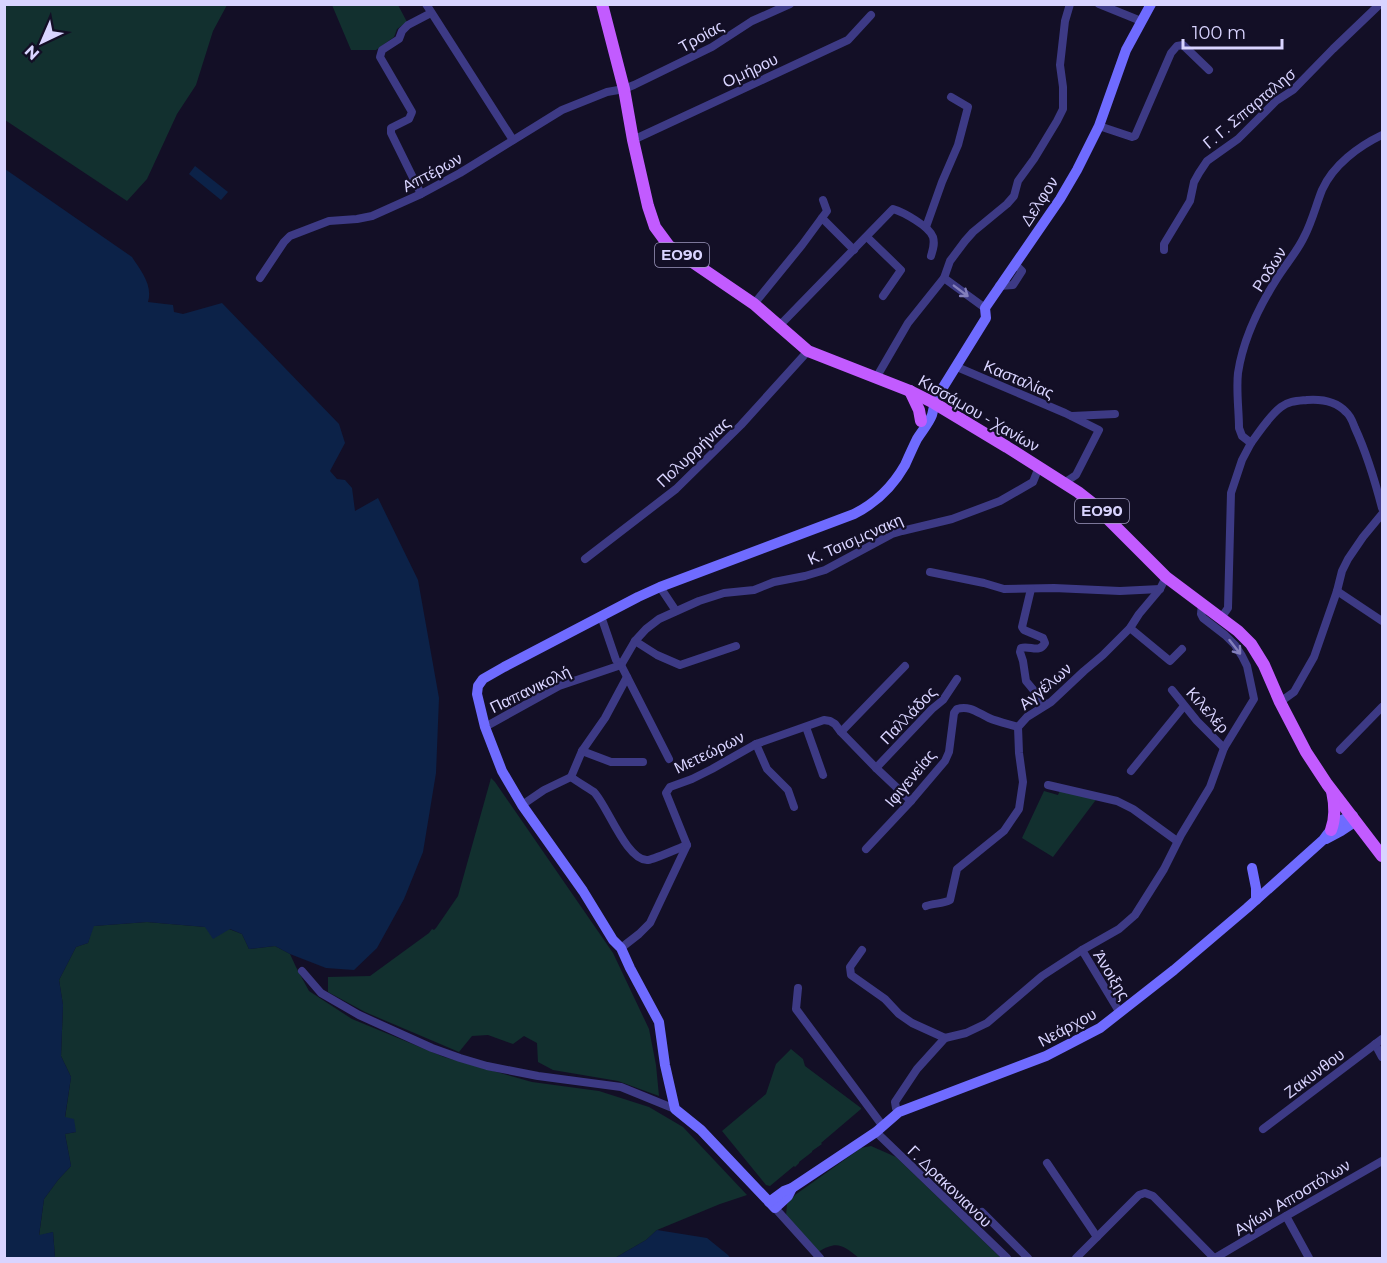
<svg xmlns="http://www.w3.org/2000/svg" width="1387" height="1263" font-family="Montserrat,sans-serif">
	<rect width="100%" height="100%" fill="#130f26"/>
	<!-- green -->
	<g fill="#12302f">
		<polygon points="4,5 227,5 213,31 196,85 177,114 147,179 127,201 5,120"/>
		<polygon points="332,5 398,5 407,22 397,29 394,37 376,50 351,50"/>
		<polygon points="491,778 495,782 613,953 649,1029 656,1065 659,1096 618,1081 553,1070 538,1062 537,1043 524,1036 513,1044 488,1035 472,1036 459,1052 365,1012 328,992 328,977 370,976 429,933 432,929 434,930 436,928 458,896"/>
		<polygon points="1061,788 1098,797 1053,857 1022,838 1044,791 1058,795"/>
		<polygon points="147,922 229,929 242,934 249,949 275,946 290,954 296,967 309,991 352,1019 444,1057 532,1082 599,1091 649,1107 683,1127 747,1195 720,1204 657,1230 646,1240 615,1258 55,1258 53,1232 39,1236 44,1199 58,1180 71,1166 65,1134 76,1132 65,1118 71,1077 61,1056 63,1005 59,980 76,947 88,943 93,926"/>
		<polygon points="791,1049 803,1059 805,1066 861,1108 861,1109 821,1143 822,1144 812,1151 812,1152 799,1162 799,1163 795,1167 794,1166 770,1186 766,1185 722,1131 766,1094 776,1064"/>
		<path d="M871 1146 896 1157 1001 1258H859C843 1245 837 1240 818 1252L786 1216 787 1204 795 1195 861 1148Z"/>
	</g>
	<!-- water -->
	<g fill="#0c2248">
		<polygon points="195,166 228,192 221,200 189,174"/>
		<path d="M5 169 132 257C141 271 153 285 148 302L173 305 174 312 183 314 222 303 339 424 345 443 330 471 337 479 345 480 352 488 355 511 378 498 418 580 439 698 436 773 423 852 404 899 377 948 354 970 326 968 290 954 275 946 249 949 242 934 230 929 213 939 205 927 147 922 94 926 88 943 76 947 59 980 63 1005 61 1056 71 1077 65 1117 74 1119 76 1132 65 1134 71 1166 58 1180 44 1199 39 1235 53 1232 55 1258H4Z"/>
		<polygon points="657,1230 707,1238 728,1255 730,1258 615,1258 646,1240"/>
	</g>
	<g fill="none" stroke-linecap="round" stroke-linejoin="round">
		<!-- street -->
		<g stroke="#3d3a85" stroke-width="8">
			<polyline points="426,4 513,140"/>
			<polyline points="1099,4 1141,21"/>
			<polyline points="1099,126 1132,137 1135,136 1171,53 1177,46 1183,45 1209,70"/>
			<path d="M1382 135C1359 146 1333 165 1322 190 1316 205 1312 222 1304 237 1297 252 1285 265 1276 280 1259 307 1243 340 1238 373 1236 390 1239 411 1239 428L1242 436 1251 443C1260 431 1269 416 1281 407 1289 401 1297 401 1307 400 1321 399 1336 401 1346 412 1351 416 1353 423 1355 428 1367 454 1375 481 1382 508"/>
			<polyline points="633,140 848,40 871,15"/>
			<polyline points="421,194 391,133 391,128 409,119 412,112 380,57 382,50 399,39 402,31 408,25 431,13"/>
			<polyline points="822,218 854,250"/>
			<polyline points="926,227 942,182 958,145 968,107 951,97"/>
			<polyline points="867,237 901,270 883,296"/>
			<polyline points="1164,250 1164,244 1190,201 1194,182 1199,173 1207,161 1238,139 1276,101 1293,90 1333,49 1380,4"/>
			<polyline points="260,278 284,242 290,236 329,221 357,219 372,216 421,194 460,173 562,110 607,92 624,89 634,85 712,47 752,21 790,4"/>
			<polyline points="944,278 985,308"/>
			<polyline points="999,286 1013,285 1022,271 1015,264"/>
			<polyline points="754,304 802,245 827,211 823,200"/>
			<path d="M778 325 784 321 893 209C903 212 929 226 933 237 935 244 933 249 931 256"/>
			<polyline points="957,367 1065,413 1099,430 1076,475 1064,483"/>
			<polyline points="876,378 908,323 944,278 950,261 965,241 973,232 1007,204 1014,196 1018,181 1034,159 1057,121 1063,109 1063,87 1060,65 1065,21 1070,4"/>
			<polyline points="1072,416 1115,414"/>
			<polyline points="585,559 676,489 741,425 808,351"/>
			<polyline points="930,572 984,583 1004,589 1054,588 1120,591 1160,589"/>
			<polyline points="660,587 676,611"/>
			<path d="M1031 589 1022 627 1024 630 1043 638 1045 643C1039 654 1030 645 1021 648L1020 652 1023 661 1026 681 1046 705"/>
			<polyline points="1337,591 1382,621"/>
			<polyline points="601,616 616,660 621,665 669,759"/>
			<polyline points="1221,618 1228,608 1231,493 1242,460 1251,443"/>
			<polyline points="1130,628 1170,661 1182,649"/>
			<polyline points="635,641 657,655 680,665 736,646"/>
			<polyline points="621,665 635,641 646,629 659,619 699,601 724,593 754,590 774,582 805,576 825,570 892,534 902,531 952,519 1000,501 1033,482 1039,467"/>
			<polyline points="1172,690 1197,721 1224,748"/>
			<polyline points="1280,702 1294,692 1314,657 1337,591 1342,571 1348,559 1363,537 1382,514"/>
			<polyline points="485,727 559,686 621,665"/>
			<polyline points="806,727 823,775"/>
			<polyline points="841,732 905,666"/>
			<polyline points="756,744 767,769 788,790 794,807"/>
			<polyline points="1340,750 1382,707"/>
			<polyline points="582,751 611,762 643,762"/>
			<polyline points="876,768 932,709 943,700 957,679"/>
			<polyline points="1131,771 1184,706"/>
			<path d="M571 777C576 781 590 789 594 792 607 805 627 862 648 860 655 859 679 848 687 845"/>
			<polyline points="1048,785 1117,801 1133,809 1177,841"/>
			<polyline points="522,805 544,790 571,777 582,751 605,718 627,677"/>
			<path d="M866 849 911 801 945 761 949 752 954 713 957 709C970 705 978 713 989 718 998 722 1008 724 1018 727"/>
			<path d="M926 906C934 903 943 904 950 900L957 869 1004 831 1019 809 1023 782 1019 753 1018 727 1027 717 1051 702 1084 671 1103 655 1130 628 1139 614 1160 589 1166 577"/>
			<polyline points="621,948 639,934 650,923 687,845 666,793 670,787 692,779 712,769 756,744 824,720 830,721 835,724 841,732 876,768 911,801"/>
			<polyline points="862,950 850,967 851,975 885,999 899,1014 912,1023 945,1038"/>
			<polyline points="1082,950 1120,1013"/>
			<polyline points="302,971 321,993 359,1015 432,1048 460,1058 487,1066 538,1076 621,1087 675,1109"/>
			<polyline points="798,988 796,1009 882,1125"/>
			<polyline points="1375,1044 1382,1057"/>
			<polyline points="899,1112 896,1108 895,1102 917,1069 945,1038 966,1033 987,1023 1042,976 1082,950 1119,929 1135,915 1164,869 1181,835 1210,787 1224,748 1254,699 1247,666 1242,656 1235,645 1225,635 1203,618 1201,614 1202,604"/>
			<polyline points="1263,1129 1382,1039"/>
			<polyline points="876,1132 1007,1258"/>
			<polyline points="1047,1163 1097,1237"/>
			<polyline points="775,1208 820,1258"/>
			<polyline points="982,1212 1028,1258"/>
			<polyline points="1286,1216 1309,1258"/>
			<polyline points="1076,1258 1139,1195 1145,1193 1153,1196 1214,1258"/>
			<polyline points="1215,1258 1286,1216 1382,1161"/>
		</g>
		<!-- secondary -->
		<g stroke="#6f6bff" stroke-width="10">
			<polyline points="1326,839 1341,831 1356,821"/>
			<polyline points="1252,868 1256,888 1256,900"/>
			<path d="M792 1188 788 1196 775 1208 701 1130 675 1109 665 1065 659 1022 630 968 621 948 613 940 583 891 522 805 502 771 485 727 477 694 478 686 483 679 504 667 638 597 660 587 854 514C876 503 893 486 905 465 909 456 913 447 917 439 922 431 929 423 932 415 934 408 934 403 937 397L986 318 985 308 1060 199 1077 170 1099 126 1126 50 1151 4"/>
			<path d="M769 1202 784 1191 792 1188 876 1132 899 1112 1046 1056 1100 1028 1174 970 1247 908 1323 840C1331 829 1338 819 1353 816"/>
		</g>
		<!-- primary -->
		<g stroke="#c25bff" stroke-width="12">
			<polyline points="602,4 624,89 633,140 648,206 655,227 669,246 754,304 808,351 910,391 934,403 1007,447 1078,492 1092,503 1166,577 1238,631 1251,644 1264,665 1280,702 1306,752 1327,784 1382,856"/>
			<polyline points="910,391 919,410 921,421"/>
			<path d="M1331 830C1336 817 1335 805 1332 791"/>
		</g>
	</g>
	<!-- one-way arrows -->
	<defs><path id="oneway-shaft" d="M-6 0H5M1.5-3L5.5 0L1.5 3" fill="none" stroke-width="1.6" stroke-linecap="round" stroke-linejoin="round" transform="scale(1.5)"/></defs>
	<g stroke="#837fbc">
		<use href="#oneway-shaft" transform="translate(961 291) rotate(37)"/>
		<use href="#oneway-shaft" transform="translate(1235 647) rotate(52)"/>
	</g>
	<g text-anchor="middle" stroke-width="4.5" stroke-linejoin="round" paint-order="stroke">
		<!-- shield labels -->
		<g fill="#130f26" stroke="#9e99be" stroke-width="1.5">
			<rect x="655" y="243" width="54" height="24" rx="4.5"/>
			<rect x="1075" y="499" width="54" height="24" rx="4.5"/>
		</g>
		<g font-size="15" font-weight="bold" fill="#d9d4ff">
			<text x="682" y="260">ΕΟ90</text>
			<text x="1102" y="516">ΕΟ90</text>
		</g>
		<!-- street labels -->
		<g font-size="16" fill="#d9d4ff" stroke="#130f26">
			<text transform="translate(701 36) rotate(-29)" y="6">Τροίας</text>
			<text transform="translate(750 70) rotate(-25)" y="6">Ομήρου</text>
			<text transform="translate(1249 108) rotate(-40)" y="6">Γ. Γ. Σπαρταλησ</text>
			<text transform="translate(432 172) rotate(-28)" y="6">Απτέρων</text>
			<text transform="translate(1039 201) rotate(-57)" y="6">Δελφον</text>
			<text transform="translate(1269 269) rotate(-58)" y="6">Ροδων</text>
			<text transform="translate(1019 379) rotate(23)" y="6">Κασταλίας</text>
			<text transform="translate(979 413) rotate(30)" y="6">Κισσάμου - Χανίων</text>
			<text transform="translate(693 452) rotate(-43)" y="6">Πολυρρήνιας</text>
			<text transform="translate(855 539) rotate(-24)" y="6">Κ. Τσισμςνακη</text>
			<text transform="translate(1045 686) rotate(-40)" y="6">Αγγέλων</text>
			<text transform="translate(530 689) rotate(-26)" y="6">Παπανικολή</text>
			<text transform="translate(1208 710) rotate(48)" y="6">Κιλελέρ</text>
			<text transform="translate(908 715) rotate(-46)" y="6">Παλλάδος</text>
			<text transform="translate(709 752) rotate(-26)" y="6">Μετεώρων</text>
			<text transform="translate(910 778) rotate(-50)" y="6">Ιφιγενείας</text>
			<text transform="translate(1112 975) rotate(59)" y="6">Άνοιξης</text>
			<text transform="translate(1067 1027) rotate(-28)" y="6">Νεάρχου</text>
			<text transform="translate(1314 1073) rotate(-37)" y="6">Ζακυνθου</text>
			<text transform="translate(950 1186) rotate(44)" y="6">Γ. Δρακονιανου</text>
			<text transform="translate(1292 1197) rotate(-31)" y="6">Αγίων Αποστόλων</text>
		</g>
	</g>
	<!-- border -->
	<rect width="1387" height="1263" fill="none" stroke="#d9d4ff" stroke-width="12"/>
	<!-- north arrow -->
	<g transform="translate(42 42) rotate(224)" stroke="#130f26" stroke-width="4.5" paint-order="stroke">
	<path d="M0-4.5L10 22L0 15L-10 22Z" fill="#d9d4ff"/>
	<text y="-9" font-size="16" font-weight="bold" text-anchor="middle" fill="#d9d4ff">N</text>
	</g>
	<!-- scale -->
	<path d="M1183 39v9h99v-9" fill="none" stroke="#d9d4ff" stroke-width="3"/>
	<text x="1192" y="39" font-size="18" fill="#d9d4ff" stroke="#130f26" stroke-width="4.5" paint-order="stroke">100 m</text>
</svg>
